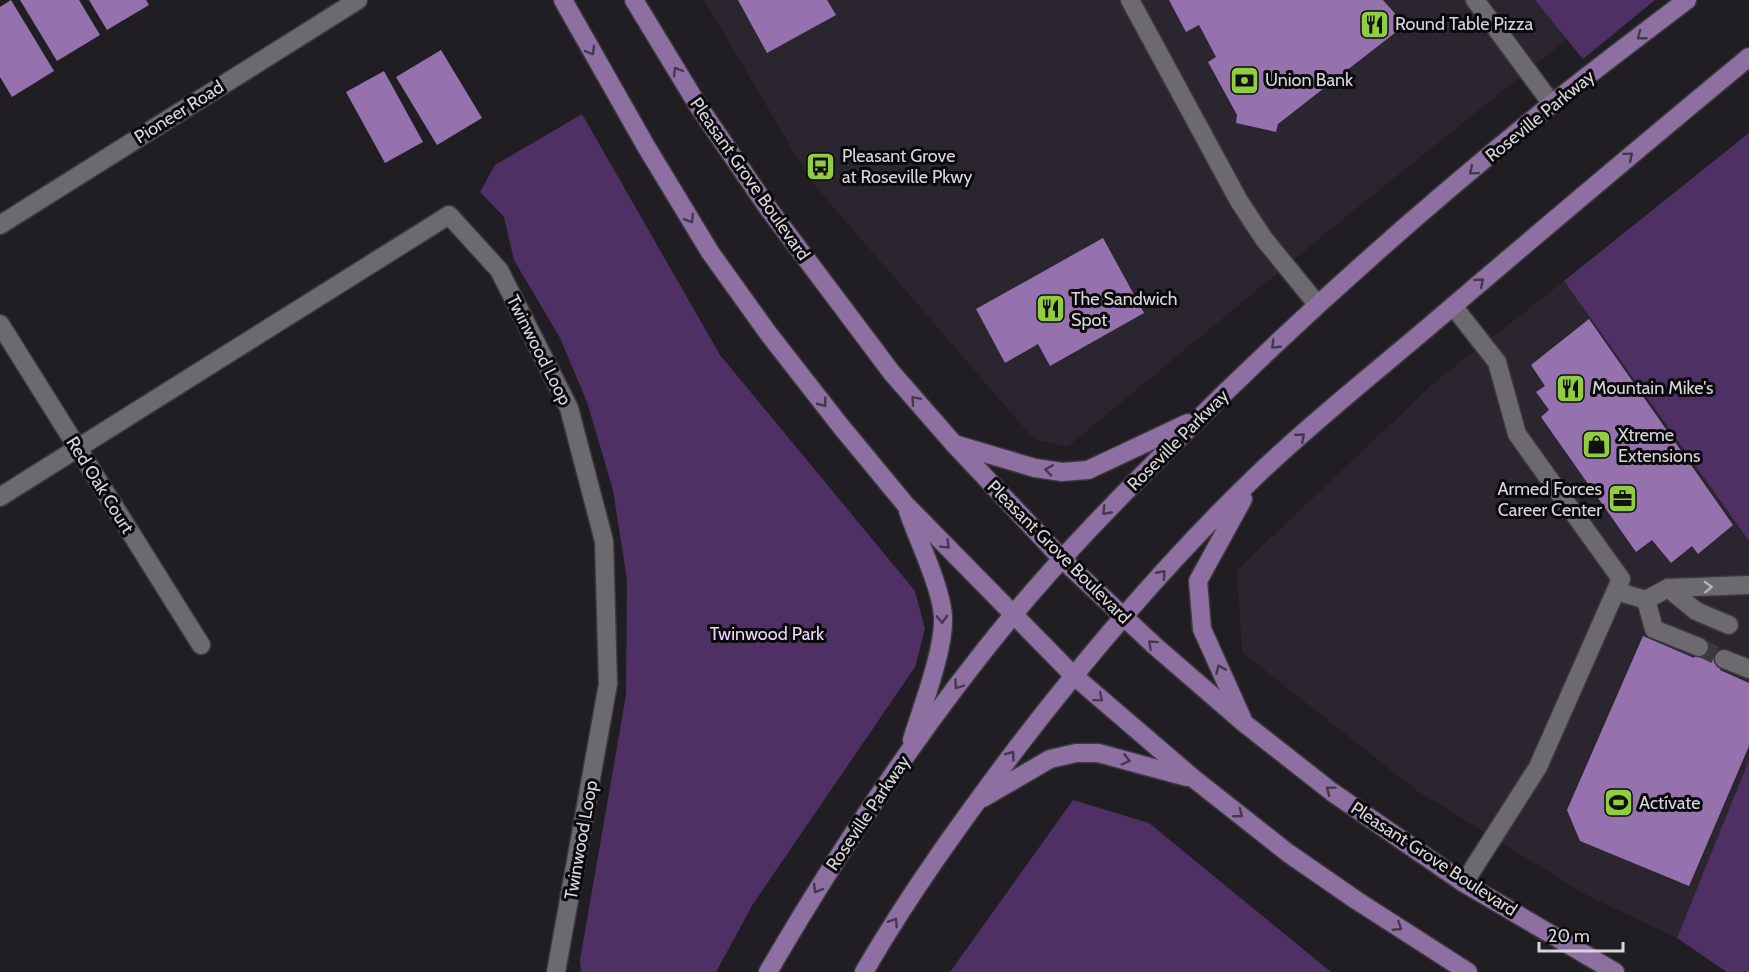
<svg xmlns="http://www.w3.org/2000/svg" width="1749" height="972" font-family="Cabin,sans-serif">
	<rect width="100%" height="100%" fill="#211e23"/>
	<!-- built -->
	<g fill="#2b252f">
		<polygon points="704,0 1540,0 1570,37 1338,223 1067,447 1034,439 811,181"/>
		<polygon points="1564,281 1749,541 1749,760 1677,938 1588,896 1416,790 1242,652 1237,570 1434,383"/>
	</g>
	<!-- green -->
	<g fill="#4f3064">
		<polygon points="1535,0 1655,0 1583,59"/>
		<polygon points="582,114 720,355 915,591 925,629 915,667 753,904 716,972 581,972 580,960 626,695 627,580 613,490 587,402 560,338 514,260 504,217 480,192 495,165"/>
		<polygon points="1749,133 1749,541 1564,281"/>
		<polygon points="1749,760 1749,972 1727,972 1677,938"/>
		<polygon points="1073,800 1149,823 1331,972 950,972"/>
	</g>
	<!-- building -->
	<g fill="#9572ae">
		<polygon points="11,0 54,71 12,97 0,77 0,7"/>
		<polygon points="20,0 79,0 100,35 57,61"/>
		<polygon points="89,0 146,0 149,5 107,30"/>
		<polygon points="738,0 827,0 836,15 767,53"/>
		<polygon points="1169,0 1383,0 1405,25 1278,124 1276,132 1236,123 1237,115 1208,62 1216,57 1199,25 1186,32"/>
		<polygon points="441,50 482,118 437,145 396,77"/>
		<polygon points="384,71 423,142 385,163 346,92"/>
		<polygon points="1103,238 1144,313 1050,366 1038,344 1005,363 976,309"/>
		<polygon points="1589,319 1733,525 1698,554 1692,546 1671,563 1652,540 1636,552 1541,417 1549,410 1536,392 1545,386 1531,365"/>
		<polygon points="1643,636 1694,658 1701,643 1726,655 1720,670 1749,683 1749,746 1689,886 1580,841 1567,810"/>
	</g>
	<g fill="none" stroke-linecap="round" stroke-linejoin="round">
		<!-- minor-tunnel -->
		<polyline stroke="#3c3a3e" stroke-width="18" stroke-dasharray="18 9" stroke-linecap="butt" points="1699,647 1724,659"/>
		<defs>
			<g id="minor">
				<polyline points="1130,0 1239,201 1264,239 1317,304"/>
				<polyline points="1475,0 1552,104"/>
				<polyline points="0,225 358,0"/>
				<polyline points="1453,306 1497,362 1517,434 1621,579 1538,767 1464,883"/>
				<polyline points="0,324 201,645"/>
				<polyline points="0,497 449,215 499,270 569,408 604,541 608,684 556,972"/>
				<polyline points="1668,588 1749,585"/>
				<polyline points="1616,591 1646,600 1668,588 1696,611 1729,625"/>
				<polyline points="1646,600 1654,629 1699,647"/>
				<polyline points="1724,659 1749,669"/>
			</g>
			<g id="major">
				<polyline points="563,0 647,148 710,252 768,333 839,424 905,504 1073,675 1193,778 1288,853 1356,900 1468,972"/>
				<polyline points="634,0 699,107 768,208 892,373 954,444 1062,559 1155,646 1244,723 1332,792 1464,883 1615,972"/>
				<polyline points="954,444 1035,468 1062,472 1088,470 1188,423"/>
				<path d="M908 511C918 540 941 587 943 616 945 648 922 707 912 740"/>
				<polyline points="1242,718 1202,629 1198,581 1243,499"/>
				<polyline points="983,798 1050,759 1076,753 1098,753 1187,777"/>
				<path d="M768 972C841 847 921 726 1013 615 1062 556 1116 501 1170 447 1291 325 1419 211 1553 103 1597 68 1642 34 1687 0"/>
				<path d="M864 972C909 894 962 821 1016 749 1089 654 1167 562 1254 478 1312 422 1377 371 1439 318 1542 230 1645 143 1749 57"/>
			</g>
		</defs>
		<!-- minor casing -->
		<use href="#minor" stroke="#3b393d" stroke-width="21"/>
		<!-- major casing -->
		<use href="#major" stroke="#3b393d" stroke-width="21"/>
		<!-- minor -->
		<use href="#minor" stroke="#6c696f" stroke-width="18"/>
		<!-- major -->
		<use href="#major" stroke="#8d70a1" stroke-width="18"/>
	</g>
	<!-- one-way arrows -->
	<defs><path id="oneway-chevron" d="M-2-3.5L2.5 0L-2 3.5" fill="none" stroke-width="1.6" stroke-linecap="round" stroke-linejoin="round" transform="scale(1.5)"/></defs>
	<g stroke="#45374e">
		<use href="#oneway-chevron" transform="translate(1641 36) rotate(142)"/>
		<use href="#oneway-chevron" transform="translate(591 51) rotate(60)"/>
		<use href="#oneway-chevron" transform="translate(677 71) rotate(-121)"/>
		<use href="#oneway-chevron" transform="translate(1629 156) rotate(-40)"/>
		<use href="#oneway-chevron" transform="translate(1473 171) rotate(140)"/>
		<use href="#oneway-chevron" transform="translate(690 219) rotate(59)"/>
		<use href="#oneway-chevron" transform="translate(1480 282) rotate(-41)"/>
		<use href="#oneway-chevron" transform="translate(1275 345) rotate(136)"/>
		<use href="#oneway-chevron" transform="translate(915 400) rotate(-131)"/>
		<use href="#oneway-chevron" transform="translate(823 403) rotate(53)"/>
		<use href="#oneway-chevron" transform="translate(1301 437) rotate(-41)"/>
		<use href="#oneway-chevron" transform="translate(1049 470) rotate(-172)"/>
		<use href="#oneway-chevron" transform="translate(1106 511) rotate(134)"/>
		<use href="#oneway-chevron" transform="translate(946 545) rotate(45)"/>
		<use href="#oneway-chevron" transform="translate(1162 574) rotate(-48)"/>
		<use href="#oneway-chevron" transform="translate(942 619) rotate(88)"/>
		<use href="#oneway-chevron" transform="translate(1152 644) rotate(-138)"/>
		<use href="#oneway-chevron" transform="translate(1220 669) rotate(-114)"/>
		<use href="#oneway-chevron" transform="translate(958 685) rotate(126)"/>
		<use href="#oneway-chevron" transform="translate(1099 698) rotate(40)"/>
		<use href="#oneway-chevron" transform="translate(1011 755) rotate(-53)"/>
		<use href="#oneway-chevron" transform="translate(1126 760) rotate(15)"/>
		<use href="#oneway-chevron" transform="translate(1330 790) rotate(-143)"/>
		<use href="#oneway-chevron" transform="translate(1239 814) rotate(38)"/>
		<use href="#oneway-chevron" transform="translate(817 889) rotate(122)"/>
		<use href="#oneway-chevron" transform="translate(894 922) rotate(-57)"/>
		<use href="#oneway-chevron" transform="translate(1398 927) rotate(33)"/>
	</g>
	<use stroke="#b8b5ba" href="#oneway-chevron" transform="translate(1708 587) rotate(-2)"/>
	<!-- icons -->
	<defs>
		<symbol id="restaurant-square" viewBox="-11 -11 22 22"><rect x="-9" y="-9" width="18" height="18" rx="4" fill="#90cd41" stroke="#0a090b"/><path d="M-5-6h1v4h1v-4h1v4h1v-4h1v5L-1.5 .5V6h-2V.5L-5-1ZM5-6V6H3V1.5H1.5Q1.5-4 5-6Z" fill="#111"/></symbol>
		<symbol id="bank-square" viewBox="-11 -11 22 22"><rect x="-9" y="-9" width="18" height="18" rx="4" fill="#90cd41" stroke="#0a090b"/><path d="M-6-4H6V4H-6ZM0-2.3a2.3 2.3 0 1 0 0 4.6a2.3 2.3 0 1 0 0-4.6Z" fill="#111"/></symbol>
		<symbol id="bus-square" viewBox="-11 -11 22 22"><rect x="-9" y="-9" width="18" height="18" rx="4" fill="#90cd41" stroke="#0a090b"/><path d="M-5-6H5V4H4V6H2V4H-2V6H-4V4H-5ZM-3.5-4V0h7V-4ZM-3.5 1.2v1.5H-2V1.2ZM2 1.2v1.5H3.5V1.2Z" fill="#111"/></symbol>
		<symbol id="shop-square" viewBox="-11 -11 22 22"><rect x="-9" y="-9" width="18" height="18" rx="4" fill="#90cd41" stroke="#0a090b"/><path d="M-5-2.5h2.3a2.7 3.5 0 0 1 5.4 0H5L5.5 6h-11ZM-1.5-2.5h3a1.5 2.3 0 0 0-3 0Z" fill="#111"/></symbol>
		<symbol id="office-square" viewBox="-11 -11 22 22"><rect x="-9" y="-9" width="18" height="18" rx="4" fill="#90cd41" stroke="#0a090b"/><path d="M-6-3h4V-5.5h4V-3h4V5H-6ZM-1-4.5V-3h2v-1.5ZM-6 0V1H6V0Z" fill="#111"/></symbol>
		<symbol id="stadium-square" viewBox="-11 -11 22 22"><rect x="-9" y="-9" width="18" height="18" rx="4" fill="#90cd41" stroke="#0a090b"/><path d="M0-5a6.5 5 0 1 0 0 10a6.5 5 0 1 0 0-10ZM-3.5-1.8h7v3.6h-7Z" fill="#111"/></symbol>
	</defs>
	<g fill-rule="evenodd">
		<use href="#restaurant-square" x="1358" y="8" width="33" height="33"/>
		<use href="#bank-square" x="1228" y="64" width="33" height="33"/>
		<use href="#bus-square" x="804" y="150" width="33" height="33"/>
		<use href="#restaurant-square" x="1034" y="292" width="33" height="33"/>
		<use href="#restaurant-square" x="1554" y="372" width="33" height="33"/>
		<use href="#shop-square" x="1580" y="428" width="33" height="33"/>
		<use href="#office-square" x="1606" y="482" width="33" height="33"/>
		<use href="#stadium-square" x="1602" y="786" width="33" height="33"/>
	</g>
	<g text-anchor="middle" stroke-width="6" stroke-linejoin="round" paint-order="stroke">
		<!-- poi labels -->
		<g font-size="18" fill="#d8d6da" stroke="#0a090b" text-anchor="start">
			<text x="1395" y="30">Round Table Pizza</text>
			<text x="1265" y="86">Union Bank</text>
			<text x="842" y="162">Pleasant Grove<tspan x="842" dy="21">at Roseville Pkwy</tspan></text>
			<text x="1071" y="305">The Sandwich<tspan x="1071" dy="21">Spot</tspan></text>
			<text x="1592" y="394">Mountain Mike's</text>
			<text x="1618" y="441">Xtreme<tspan x="1618" dy="21">Extensions</tspan></text>
			<text x="1602" y="495" text-anchor="end">Armed Forces<tspan x="1602" dy="21">Career Center</tspan></text>
			<text x="1639" y="809">Actívate</text>
		</g>
		<!-- street labels -->
		<g font-size="18" fill="#d8d6da" stroke="#0a090b">
			<text transform="translate(179 112) rotate(-32)" y="6">Pioneer Road</text>
			<text transform="translate(1540 116) rotate(-39)" y="6">Roseville Parkway</text>
			<text transform="translate(750 179) rotate(55)" y="6">Pleasant Grove Boulevard</text>
			<text transform="translate(539 350) rotate(63)" y="6">Twinwood Loop</text>
			<text transform="translate(1178 440) rotate(-45)" y="6">Roseville Parkway</text>
			<text transform="translate(100 485) rotate(58)" y="6">Red Oak Court</text>
			<text transform="translate(1059 552) rotate(45)" y="6">Pleasant Grove Boulevard</text>
			<text transform="translate(868 813) rotate(-56)" y="6">Roseville Parkway</text>
			<text transform="translate(581 840) rotate(-80)" y="6">Twinwood Loop</text>
			<text transform="translate(1434 859) rotate(33)" y="6">Pleasant Grove Boulevard</text>
		</g>
		<!-- park labels -->
		<g font-size="18" fill="#e9d6f8" stroke="#0a090b">
			<text x="767" y="640">Twinwood Park</text>
		</g>
	</g>
	<!-- scale -->
	<path d="M1539 942v9h84v-9" fill="none" stroke="#d8d6da" stroke-width="3"/>
	<text x="1548" y="942" font-size="18" fill="#d8d6da" stroke="#0a090b" stroke-width="4.5" paint-order="stroke">20 m</text>
</svg>
